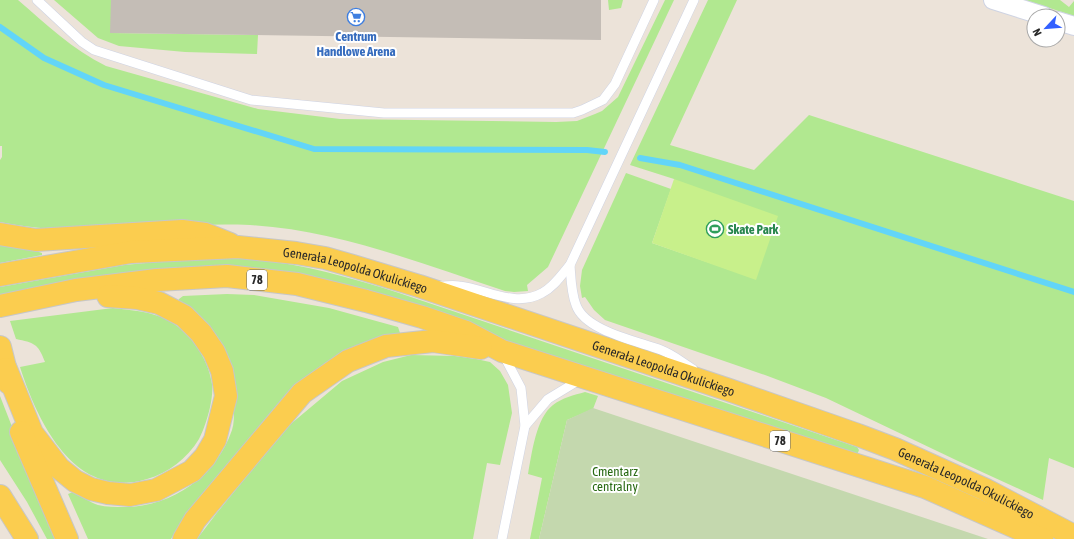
<svg xmlns="http://www.w3.org/2000/svg" width="1074" height="539" font-family="'Asap Condensed',sans-serif">
	<rect width="100%" height="100%" fill="#ece3d9"/>
	<!-- green -->
	<g fill="#b1e890">
		<path d="M0 0H18C46 24 73 50 106 66L258 109 340 119 556 122 577 121 595 114 602 111 618 97 665 0H674L548 267 527 285 528 291 514 292 505 291C422 264 338 230 250 225 184 222 117 233 51 229 34 227 17 226 0 222V160L2 157V146H0Z"/>
		<polygon points="54,0 111,0 111,33 258,35 257,54 185,52 119,46 98,38"/>
		<polygon points="608,0 623,0 621,8 609,10"/>
		<polygon points="708,0 737,0 670,145 754,170 809,115 1074,201 1074,468 1049,458 1043,500 958,461 826,398 765,375 605,320 594,310 585,297 582,298 580,286 582,270 626,173 671,189 652,243 756,279 674,179 630,165"/>
		<polygon points="1025,0 1060,0 1069,7 1074,1 1074,16"/>
		<polygon points="0,245 36,251 42,253 42,255 0,263"/>
		<path d="M225 258C285 259 342 275 399 293L857 447 859 450 857 455 852 458 395 304 294 277 0 298V287L124 265 168 261Z"/>
		<path d="M227 294 254 295 329 308 398 327 400 333 393 337 370 340 187 512 171 539H88L68 494 73 492C81 496 89 502 98 505 106 507 116 507 125 507 172 507 217 475 232 430 234 424 234 416 234 409 236 392 236 374 229 358 219 335 196 319 178 302L179 299 183 296Z"/>
		<path d="M113 308C130 310 145 311 161 317 187 327 208 356 212 384 214 399 206 426 199 439 187 459 168 473 147 479 75 501 38 423 20 367L45 362C38 343 34 343 16 339L10 321Z"/>
		<polygon points="411,355 455,356 476,359 490,362 500,371 508,385 512,413 500,465 487,463 473,539 197,539 216,514 286,428 342,381 383,362"/>
		<path d="M585 392 598 396 593 409 567 420 539 539H530L542 478 528 474C532 453 536 418 553 405 562 398 574 395 585 392Z"/>
		<polygon points="0,396 25,460 62,539 47,539 27,502 0,460"/>
	</g>
	<!-- cemetery -->
	<polygon fill="#c4d8ae" points="593,408 988,539 539,539 567,420"/>
	<!-- pitch -->
	<polygon fill="#c8f08b" points="674,179 778,216 756,280 652,243"/>
	<g fill="none" stroke-linecap="round" stroke-linejoin="round">
		<!-- stream -->
		<g stroke="#62d5f8" stroke-width="6">
			<polyline points="0,27 44,58 104,85 314,149 587,150 605,152"/>
			<polyline points="640,158 680,165 1074,292"/>
		</g>
	</g>
	<!-- building -->
	<polygon fill="#c4bdb6" points="111,0 601,0 601,40 110,33"/>
	<g fill="none" stroke-linecap="round" stroke-linejoin="round">
		<defs>
			<g id="lane">
				<polyline points="37,0 82,42 94,50 251,100 384,113 573,113 582,110 603,100 615,84 654,0"/>
				<path d="M570 265C571 278 571 292 576 305 585 331 637 341 661 350 672 354 683 363 693 369"/>
				<path d="M441 286C447 286 453 285 459 286 487 289 515 308 542 293 554 287 562 274 570 265L694 0"/>
				<polyline points="525,426 548,399 581,379"/>
				<polyline points="502,539 525,426 521,388 503,354"/>
			</g>
			<g id="street">
				<polyline points="993,0 1044,16"/>
				<polyline points="1058,21 1074,26"/>
			</g>
			<g id="primary">
				<polyline points="0,234 36,240 182,231 205,234 230,244"/>
				<path id="s1" d="M0 275 131 252 238 247 296 253 325 258 353 266 419 286 729 390 858 435 895 449 984 489 1074 536"/>
				<polyline points="0,306 76,290 157,280 227,276 297,284 366,301 422,317 466,332 502,351 925,487 1042,539"/>
				<polyline points="0,347 9,383"/>
				<polyline points="6,369 32,433 59,468 75,481 91,489 108,493 130,495 156,490 192,471 205,457 215,440 226,396 222,371 214,352 201,333 184,316 159,303 137,298 108,296"/>
				<polyline points="21,432 67,539"/>
				<polyline points="0,496 27,539"/>
				<polyline points="184,539 195,520 302,393 348,361 386,346 433,341 481,348"/>
			</g>
		</defs>
		<!-- lane casing -->
		<use href="#lane" stroke="#ced3e3" stroke-width="10"/>
		<!-- street casing -->
		<use href="#street" stroke="#ced3e3" stroke-width="20"/>
		<!-- primary casing -->
		<use href="#primary" stroke="#c7c7c7" stroke-width="24"/>
		<!-- lane -->
		<use href="#lane" stroke="#fff" stroke-width="9"/>
		<!-- street -->
		<use href="#street" stroke="#fff" stroke-width="18"/>
		<!-- primary -->
		<use href="#primary" stroke="#fbcd4f" stroke-width="22"/>
	</g>
	<!-- icons -->
	<defs>
		<symbol id="supermarket-ring" viewBox="-11 -11 22 22"><circle r="9.5" fill="#fff" stroke="#3f7fe0" stroke-width="1.5"/><path d="M-6-5.5h2.5l.6 2H6L4.5 2H-2.5L-4.4-4H-6ZM-1.5 3.2a1.3 1.3 0 1 0 .1 0ZM3 3.2a1.3 1.3 0 1 0 .1 0Z" fill="#3f7fe0"/></symbol>
		<symbol id="stadium-ring" viewBox="-11 -11 22 22"><circle r="9.5" fill="#fff" stroke="#2e9e5b" stroke-width="1.5"/><path d="M0-5a6.5 5 0 1 0 0 10a6.5 5 0 1 0 0-10ZM-3.5-1.8h7v3.6h-7Z" fill="#2e9e5b"/></symbol>
	</defs>
	<g fill-rule="evenodd">
		<use href="#supermarket-ring" x="346" y="7" width="20" height="20"/>
		<use href="#stadium-ring" x="705" y="219" width="20" height="20"/>
	</g>
	<g text-anchor="middle" stroke-width="4" stroke-linejoin="round" paint-order="stroke">
		<!-- shield labels -->
		<g fill="#fff" stroke="#696969" stroke-width="1">
			<rect x="247" y="270" width="20" height="20" rx="3"/>
			<rect x="770" y="431" width="20" height="20" rx="3"/>
		</g>
		<g font-size="12" font-weight="bold" fill="#292929">
			<text x="257" y="284">78</text>
			<text x="780" y="445">78</text>
		</g>
		<!-- shop labels -->
		<g font-size="13" font-weight="bold" fill="#366cbe" stroke="#fff">
			<text x="356" y="41">Centrum<tspan x="356" dy="15">Handlowe Arena</tspan></text>
		</g>
		<!-- leisure labels -->
		<g font-size="13" font-weight="bold" fill="#27864d" stroke="#fff" text-anchor="start">
			<text x="728" y="234">Skate Park</text>
		</g>
		<!-- street labels -->
		<g font-size="13" fill="#292929" stroke="#fff">
			<text dy="5" stroke="none"><textPath href="#s1" startOffset="360">Generała Leopolda Okulickiego</textPath></text>
			<text dy="5" stroke="none"><textPath href="#s1" startOffset="684">Generała Leopolda Okulickiego</textPath></text>
			<text dy="5" stroke="none"><textPath href="#s1" startOffset="1008">Generała Leopolda Okulickiego</textPath></text>
		</g>
		<!-- park labels -->
		<g font-size="13" fill="#296a14" stroke="#fff">
			<text x="615" y="476">Cmentarz<tspan x="615" dy="15">centralny</tspan></text>
		</g>
	</g>
	<!-- north arrow -->
	<g transform="translate(1046 28) rotate(244)"><circle r="19" fill="#ffffff" stroke="#a9a9a9"/>
	<path d="M0-3L7 15L0 10L-7 15Z" fill="#3360ff"/>
	<text y="-6" font-size="11" font-weight="bold" text-anchor="middle" fill="#292929">N</text>
	</g>
</svg>
